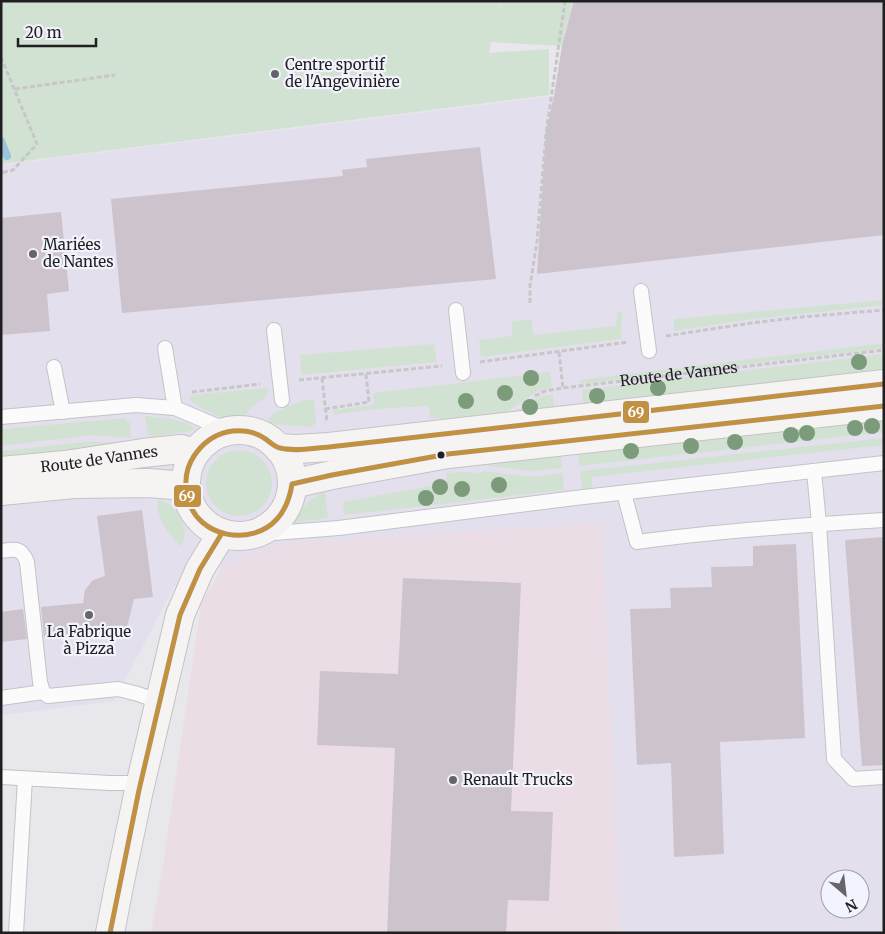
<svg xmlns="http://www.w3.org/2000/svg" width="885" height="934" font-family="Merriweather,serif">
	<rect width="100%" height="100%" fill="#e7e7ec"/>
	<!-- commercial -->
	<path fill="#e4dfed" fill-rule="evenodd" d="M884 1V933H620L601 523 276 544 174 587 114 701 1 715V165L554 96 562 46ZM830 879H860V909H830Z"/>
	<!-- industrial -->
	<polygon fill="#eadde6" points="602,523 620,933 151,933 164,858 201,605 222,567 276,544"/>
	<!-- green -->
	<g fill="#d2e2d2">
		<polygon points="1,1 500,1 498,13 501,1 574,1 562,46 491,42 489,53 549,49 549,95 1,164"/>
		<polygon points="884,300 884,305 746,320 674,331 674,319"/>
		<polygon points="619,311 622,312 621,339 481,357 479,340 512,336 512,321 532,319 533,335 616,326 618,312"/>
		<polygon points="884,343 884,348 581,384 580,380"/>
		<polygon points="434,344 437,362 301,375 300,355"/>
		<polygon points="884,354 884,375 584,410 582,390"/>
		<polygon points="550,372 552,387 538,391 496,419 440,423 440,418 430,418 429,406 375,409 333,415 333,410 374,405 373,393"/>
		<path d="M267 388 269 391C267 398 260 400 255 405 250 409 246 415 240 418 227 423 198 408 189 399L190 397 192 395Z"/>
		<polygon points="553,394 555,413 502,419 541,396"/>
		<path d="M307 400H313L314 401 316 423 311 427 271 424 267 422C271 411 296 403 307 400Z"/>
		<polygon points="884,413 884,432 579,466 577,447"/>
		<path d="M145 416C158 418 187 419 195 428L191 431 148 437Z"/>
		<polygon points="126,418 127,421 130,423 131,438 92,435 1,446 1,429"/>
		<polygon points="884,438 884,445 592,477 592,488 582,489 580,471"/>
		<polygon points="92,441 121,444 1,464 1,451"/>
		<polygon points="560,449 562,468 532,471 489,466 484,464"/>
		<circle cx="239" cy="483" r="33"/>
		<polygon points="484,471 523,476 540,476 563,473 564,490 344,515 343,502 447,483 446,473 463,472 479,473"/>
		<path d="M325 492 328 518 292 523C301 511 309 497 325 492Z"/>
		<path d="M161 500C178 507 191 529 181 546 169 537 155 516 158 501Z"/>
	</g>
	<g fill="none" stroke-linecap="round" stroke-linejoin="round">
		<!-- stream -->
		<polyline stroke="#99c5df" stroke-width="8" points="1,141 7,156 1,141"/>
	</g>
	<!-- building -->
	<g fill="#cdc3cc">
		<polygon points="574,1 884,1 884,235 537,274 546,131 554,96 562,46"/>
		<polygon points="480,147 496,279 122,313 111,199 343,176 342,170 367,167 366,159"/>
		<polygon points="61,212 69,291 47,294 50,331 1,335 1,218"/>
		<polygon points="142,510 153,597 134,599 127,627 44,637 41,607 83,603 85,590 93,580 105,576 97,516"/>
		<polygon points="884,537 884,765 862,766 845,540"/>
		<polygon points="796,544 805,738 720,742 724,854 674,857 671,763 637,765 630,609 671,608 670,588 712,587 711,567 753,566 753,546"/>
		<polygon points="403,578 521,583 511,811 553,812 549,901 508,900 506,933 387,933 395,748 317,745 320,671 398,674"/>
		<polygon points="23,609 27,639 1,642 1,612"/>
	</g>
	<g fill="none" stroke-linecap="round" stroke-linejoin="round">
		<defs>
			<g id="lane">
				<polyline points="641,291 649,351"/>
				<polyline points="456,310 463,373"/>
				<polyline points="274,330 282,400"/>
				<polyline points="165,348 175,408"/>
				<polyline points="54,367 63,412"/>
				<polyline points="1,417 136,405 175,408 229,431"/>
				<polyline points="814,471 819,524 834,759 853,779 884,777"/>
				<path d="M624 493 637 542C719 531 801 525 884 520"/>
				<polyline points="246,535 339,528 575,498 884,463"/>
				<path d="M1 551C15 549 21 547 27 562L40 682 43 692 48 696 118 689 138 694 160 702"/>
				<polyline points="1,698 43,692"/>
				<polyline points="1,777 110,783 141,783"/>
				<polyline points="16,933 25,779"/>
			</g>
			<g id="secondary">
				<circle cx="239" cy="483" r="53"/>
				<polyline points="278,448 296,449 329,447 884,384"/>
				<path id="s2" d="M1 471 65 465 143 453 181 449 195 453"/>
				<polyline points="292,484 332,475 448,454 884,406"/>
				<polyline points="1,491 74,484 148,483 186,486"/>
				<polyline points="110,933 119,886 139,790 180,615 200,569 222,533"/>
			</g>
		</defs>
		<!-- lane casing -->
		<use href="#lane" stroke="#c3c3c7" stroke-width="16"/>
		<!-- secondary casing -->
		<use href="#secondary" stroke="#c3c3c7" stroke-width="30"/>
		<!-- path -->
		<g stroke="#c7c7c8" stroke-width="3" stroke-dasharray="5 2.5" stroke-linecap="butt">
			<polyline points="1,57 37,144 13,170 1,173"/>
			<polyline points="15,89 115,75"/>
			<polyline points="530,303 530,286 537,241 546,134 565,1"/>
			<polyline points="666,336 751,323 802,317 884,310"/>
			<polyline points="559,352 563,388"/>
			<polyline points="480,362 628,342"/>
			<polyline points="322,378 327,422"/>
			<polyline points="299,380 442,366"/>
			<polyline points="192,392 260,384"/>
			<path id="s1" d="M535 396 545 391 563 388 884 350"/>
			<polyline points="325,409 369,402 366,374"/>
		</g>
		<!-- lane -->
		<use href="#lane" stroke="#fbfbfc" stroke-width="14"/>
		<!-- secondary -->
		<use href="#secondary" stroke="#f6f4f3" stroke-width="28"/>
		<defs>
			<g id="bus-1">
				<path d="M884 384 329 447C313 448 295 452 280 448 274 447 269 441 264 438 254 431 239 429 227 432 214 435 202 444 194 456 188 465 185 476 186 488 187 492 187 496 188 499 198 538 252 547 277 519 286 509 290 497 292 484L332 475 448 454 884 406"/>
				<polyline points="110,933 139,790 180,615 200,569 222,533"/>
			</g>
		</defs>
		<!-- bus-1 casing -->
		<use href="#bus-1" stroke="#f2f3fc" stroke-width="9"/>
		<!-- bus-1 -->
		<use href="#bus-1" stroke="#c19142" stroke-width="5"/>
	</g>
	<!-- trees -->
	<g fill="#7b9b7b">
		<circle cx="859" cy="362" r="8"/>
		<circle cx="531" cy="378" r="8"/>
		<circle cx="658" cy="388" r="8"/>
		<circle cx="505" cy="393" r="8"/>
		<circle cx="597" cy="396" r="8"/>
		<circle cx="466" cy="401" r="8"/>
		<circle cx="530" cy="407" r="8"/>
		<circle cx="872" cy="426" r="8"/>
		<circle cx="855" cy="428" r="8"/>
		<circle cx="807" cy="433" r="8"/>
		<circle cx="791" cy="435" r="8"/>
		<circle cx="735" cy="442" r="8"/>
		<circle cx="691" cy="446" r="8"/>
		<circle cx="631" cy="451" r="8"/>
		<circle cx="499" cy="485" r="8"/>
		<circle cx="440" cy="487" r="8"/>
		<circle cx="462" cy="489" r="8"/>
		<circle cx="426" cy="498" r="8"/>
	</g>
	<!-- markers -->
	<g fill="#656569" stroke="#f2f3fc" stroke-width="2">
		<circle cx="275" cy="74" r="5"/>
		<circle cx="33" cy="254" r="5"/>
		<circle cx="89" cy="615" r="5"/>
		<circle cx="453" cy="780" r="5"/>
	</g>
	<circle fill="#1f1f22" stroke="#f2f3fc" stroke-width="2" cx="441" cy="455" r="4.5"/>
	<g text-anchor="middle" stroke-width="4.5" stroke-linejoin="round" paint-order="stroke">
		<!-- poi labels -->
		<g font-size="15" fill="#1f1f22" stroke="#f2f3fc" text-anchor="start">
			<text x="285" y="70">Centre sportif<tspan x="285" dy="17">de l'Angevinière</tspan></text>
			<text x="43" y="250">Mariées<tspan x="43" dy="17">de Nantes</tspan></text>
			<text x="89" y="637" text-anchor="middle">La Fabrique<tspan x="89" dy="17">à Pizza</tspan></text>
			<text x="463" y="785">Renault Trucks</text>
		</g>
		<!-- street labels -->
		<g font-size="15" fill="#1f1f22" stroke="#f2f3fc">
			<text dy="5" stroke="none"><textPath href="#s1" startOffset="146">Route de Vannes</textPath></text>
			<text dy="5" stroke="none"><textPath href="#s2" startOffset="99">Route de Vannes</textPath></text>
		</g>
	</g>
	<g stroke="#f2f3fc" stroke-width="2">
		<rect x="622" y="400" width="28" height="24" rx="5" fill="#c19142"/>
		<rect x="173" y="484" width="29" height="24" rx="5" fill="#c19142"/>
	</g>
	<g font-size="14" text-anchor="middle" font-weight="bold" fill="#fff">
		<text x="636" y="417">69</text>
		<text x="187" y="501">69</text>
	</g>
	<!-- border -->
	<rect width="885" height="934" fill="none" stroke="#1f1f22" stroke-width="5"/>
	<!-- north arrow -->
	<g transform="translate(845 894) rotate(152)"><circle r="24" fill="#f2f3fc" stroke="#9e9ea5"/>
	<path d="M0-4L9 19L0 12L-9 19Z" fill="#656569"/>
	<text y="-8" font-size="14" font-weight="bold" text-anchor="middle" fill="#1f1f22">N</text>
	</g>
	<!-- scale -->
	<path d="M18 38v8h78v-8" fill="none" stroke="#1f1f22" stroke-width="2.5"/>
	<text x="25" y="38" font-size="15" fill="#1f1f22" stroke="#f2f3fc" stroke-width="4" paint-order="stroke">20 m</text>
</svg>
